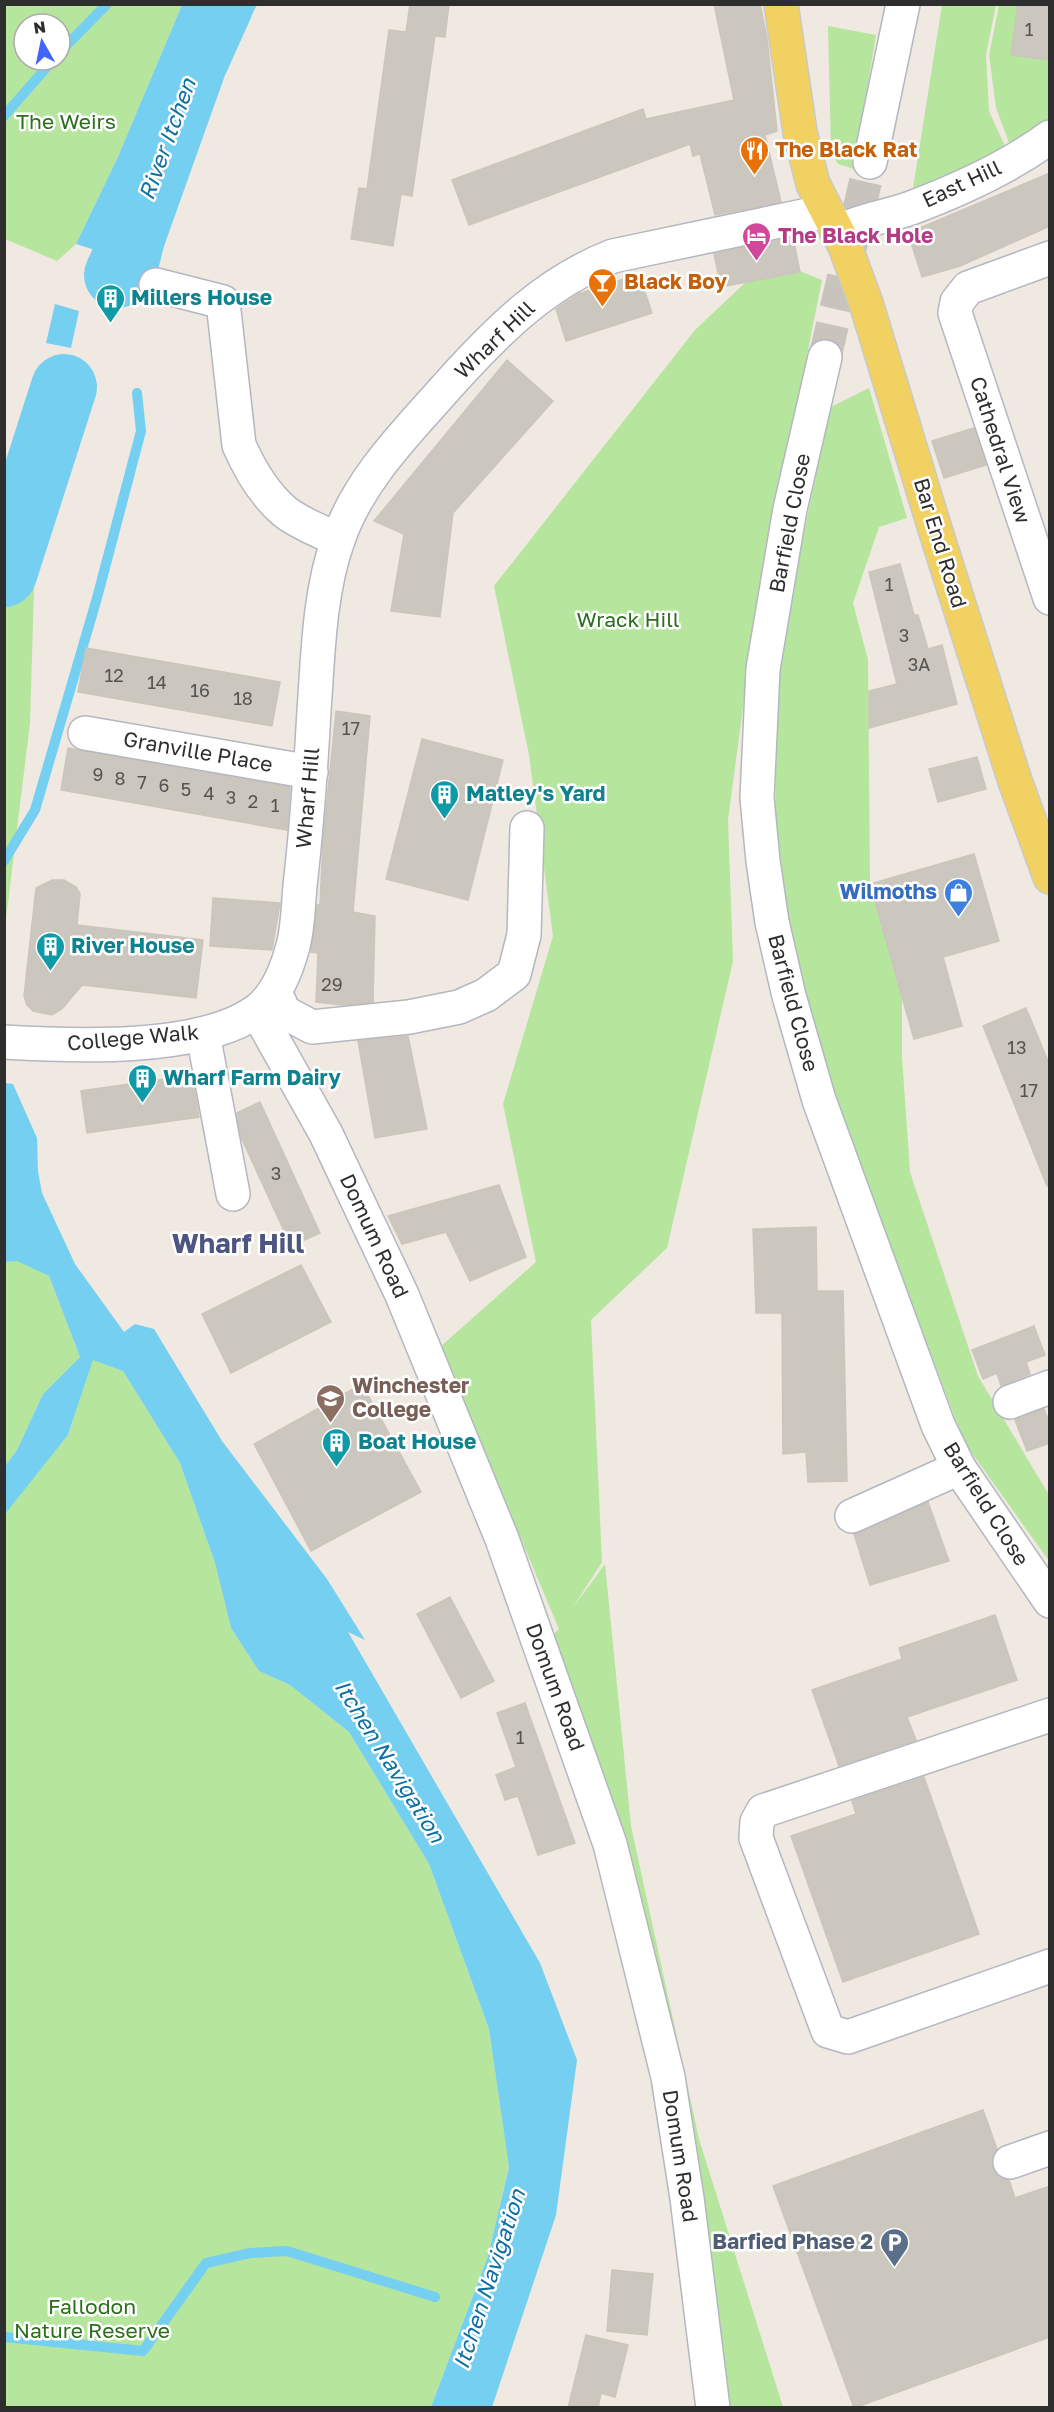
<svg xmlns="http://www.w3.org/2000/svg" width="1054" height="2412" font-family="'Golos Text',sans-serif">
	<rect width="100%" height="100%" fill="#efe9e1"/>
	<!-- green -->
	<g fill="#b6e59e" fill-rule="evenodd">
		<path d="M5 5H182L117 159 76 244 57 261 5 239ZM24 24H60V60H24Z"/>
		<polygon points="942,5 996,5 986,55 989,111 1009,155 913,188"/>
		<polygon points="999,5 1018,5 1039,58 1049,60 1049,119 1010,145 996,108 989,55"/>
		<polygon points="828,26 876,35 854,169 838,164 831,151"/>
		<polygon points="787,266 822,280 756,610 728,820 733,961 667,1248 591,1320 602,1562 572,1609 605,1564 631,1826 699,2139 783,2407 722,2407 709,2273 541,1646 559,1629 440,1347 536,1262 503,1104 553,936 529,755 494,586 695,330 748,280"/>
		<polygon points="869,388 907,518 879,527 853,603 868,660 870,884 902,998 902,1057 910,1172 978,1376 1049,1495 1049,1561 964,1442 840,1111 788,933 775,817 778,678 800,549 831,407"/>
		<polygon points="5,511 35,557 30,723 5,927"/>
		<polygon points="17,1260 49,1276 80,1357 43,1394 17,1450 5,1466 5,1262"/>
		<polygon points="93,1359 123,1371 180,1463 215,1563 231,1628 259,1671 290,1685 349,1732 429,1864 489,2029 509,2166 488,2256 431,2407 5,2407 4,1514 68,1435"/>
	</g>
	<!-- water -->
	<g fill="#75cff0">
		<polygon points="182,5 257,5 217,76 169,226 158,270 76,244 117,159"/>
		<polygon points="55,304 79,311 71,348 46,343"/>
		<polygon points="5,1083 13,1084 37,1138 38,1171 42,1193 75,1264 124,1332 135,1324 154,1329 222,1441 327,1579 365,1640 348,1632 540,1963 577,2060 556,2215 492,2407 431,2407 488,2256 509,2167 489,2029 429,1864 349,1732 290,1685 259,1671 231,1628 215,1563 180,1463 123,1371 93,1360 68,1435 5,1514 5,1466 17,1450 43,1394 80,1357 49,1276 17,1261 5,1262"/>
	</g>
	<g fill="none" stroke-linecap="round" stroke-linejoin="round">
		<!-- stream -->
		<g stroke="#75cff0" stroke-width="10">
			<polyline points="60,52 107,4"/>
			<polyline points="4,116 53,60"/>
			<polyline points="124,260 126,277"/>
			<polyline points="4,861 35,810 97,598 141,431 137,393"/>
			<polyline points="4,2337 143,2351 206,2263 250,2253 287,2251 435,2297"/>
		</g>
		<!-- river -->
		<g stroke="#75cff0" stroke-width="66">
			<polyline points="117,275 124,260 194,64 221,4"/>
			<polyline points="4,574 64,387"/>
		</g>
	</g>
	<!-- building -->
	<g fill="#cbc7bf" stroke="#cbc5ba" stroke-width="1.5">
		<polygon points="410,4 449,4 445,37 435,36 412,196 401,194 393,246 351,239 359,188 367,189 389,30 406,32"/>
		<polygon points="714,4 760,4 767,38 777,131 765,135 781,202 715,215 700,154 693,156 690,144 469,225 452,180 643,109 646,119 734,100"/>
		<polygon points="1018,4 1050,4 1050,60 1011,55"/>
		<polygon points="1050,173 1050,226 960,266 922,277 908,233"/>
		<polygon points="793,237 800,272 721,287 714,254"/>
		<polygon points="639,274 652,313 566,341 556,309 578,294"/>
		<polygon points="507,360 553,401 453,513 440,617 391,611 404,534 374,521"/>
		<polygon points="974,428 986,465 944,478 932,441"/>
		<polygon points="900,564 914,615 918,615 928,649 942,645 957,704 869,728 869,691 897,684 869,572"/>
		<polygon points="86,648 280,682 272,726 78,692"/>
		<polygon points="336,711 370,716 353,912 375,916 373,1002 343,1005 316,1002 318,953 311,952 317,905 320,905 323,841"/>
		<polygon points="422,739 503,760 468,900 386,879"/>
		<polygon points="68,748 290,787 287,830 61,790"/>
		<polygon points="977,757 986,789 938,802 929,769"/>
		<polygon points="974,854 999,941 943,957 962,1026 914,1039 870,884"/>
		<polygon points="52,880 64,880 76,887 80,894 77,925 203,940 196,998 82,985 62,1009 52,1015 33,1011 27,1005 24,996 36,888"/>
		<polygon points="213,898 280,903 272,950 210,946"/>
		<polygon points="1026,1008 1050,1066 1050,1186 1047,1186 983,1026"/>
		<polygon points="408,1036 427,1129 375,1138 358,1041"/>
		<polygon points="192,1075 199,1117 87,1133 81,1091"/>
		<polygon points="260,1102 320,1233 291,1246 241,1137 237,1113"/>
		<polygon points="499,1185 526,1257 470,1281 446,1232 402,1244 388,1216"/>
		<polygon points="816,1227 817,1291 843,1291 847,1481 808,1482 806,1452 783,1454 782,1313 756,1313 753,1229"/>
		<polygon points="301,1265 331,1322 231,1373 202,1314"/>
		<polygon points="1034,1326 1045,1355 1026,1362 1030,1374 1001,1386 997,1373 983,1379 972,1350"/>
		<polygon points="362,1384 421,1492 311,1551 254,1444"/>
		<polygon points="1044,1409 1050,1425 1050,1443 1027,1451 1015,1420"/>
		<polygon points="928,1502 949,1561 870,1585 854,1534"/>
		<polygon points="450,1597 494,1681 461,1698 417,1614"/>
		<polygon points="995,1615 1017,1680 907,1717 916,1740 839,1766 812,1690 902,1659 899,1648"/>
		<polygon points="525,1703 575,1843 538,1855 518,1796 505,1800 496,1775 516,1767 497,1713"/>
		<polygon points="924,1777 979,1934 843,1982 791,1836 856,1814 852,1801"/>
		<polygon points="983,2110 997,2149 992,2158 993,2169 998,2177 1009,2180 1015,2198 1050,2186 1050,2337 854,2408 773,2186"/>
		<polygon points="612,2270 653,2274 647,2335 607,2331"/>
		<polygon points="586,2335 628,2345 615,2397 601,2393 598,2408 568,2408"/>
	</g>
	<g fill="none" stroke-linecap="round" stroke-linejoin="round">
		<!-- minor-tunnel -->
		<polyline stroke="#c8c4bd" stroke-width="33" stroke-dasharray="33 16" stroke-linecap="butt" points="825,357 870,162"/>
		<defs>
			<g id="minor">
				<polyline points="870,162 903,4"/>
				<path d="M837 232C860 220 886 217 911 208 959 190 1008 168 1050 137"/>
				<polyline points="1050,258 968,288 957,302 955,313 1050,598"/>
				<path d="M156 285 223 302 239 445C250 470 263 493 284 511 298 523 321 531 338 540"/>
				<polyline points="825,357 790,509 763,669 757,798 763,861 772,922 789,996 819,1100 938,1425 959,1468 1050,1601"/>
				<polyline points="85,733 311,772"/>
				<polyline points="275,992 284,1012 312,1027 409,1017 459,1007 486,995 514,974 524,935 527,828"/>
				<polyline points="257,1011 326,1134 402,1295 502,1539 610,1844 668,2077 687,2198 713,2408"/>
				<polyline points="203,1034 233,1194"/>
				<path d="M4 1042C72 1046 202 1052 258 1010 277 995 287 969 293 946 299 924 298 899 301 877 307 822 311 766 314 711 318 655 319 593 338 540 359 478 409 430 451 382 498 330 546 282 613 256L827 211"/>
				<polyline points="1010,1402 1050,1387"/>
				<polyline points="852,1516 959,1468"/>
				<polyline points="1050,1715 763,1811 757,1822 756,1838 828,2031 848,2037 1050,1966"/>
				<polyline points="1010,2162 1050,2148"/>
			</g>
			<polyline id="major" points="781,4 800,132 813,184 845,246 866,303 935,529 1015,781 1050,877"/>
		</defs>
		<!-- minor casing -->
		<use href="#minor" stroke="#b4b7c1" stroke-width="36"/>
		<!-- major casing -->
		<use href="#major" stroke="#c9c9c9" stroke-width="36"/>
		<!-- minor -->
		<use href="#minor" stroke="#fff" stroke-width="33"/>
		<!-- major -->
		<use href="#major" stroke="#f2d163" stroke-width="33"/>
	</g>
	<!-- icons -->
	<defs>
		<symbol id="restaurant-pin" viewBox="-11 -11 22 30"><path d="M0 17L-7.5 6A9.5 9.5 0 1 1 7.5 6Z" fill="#e8710a" stroke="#fff"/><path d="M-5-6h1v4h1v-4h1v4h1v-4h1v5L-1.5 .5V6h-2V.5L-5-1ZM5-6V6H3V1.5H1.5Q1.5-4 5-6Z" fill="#fff"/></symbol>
		<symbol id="hotel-pin" viewBox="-11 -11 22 30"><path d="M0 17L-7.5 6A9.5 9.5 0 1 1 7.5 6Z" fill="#d1479c" stroke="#fff"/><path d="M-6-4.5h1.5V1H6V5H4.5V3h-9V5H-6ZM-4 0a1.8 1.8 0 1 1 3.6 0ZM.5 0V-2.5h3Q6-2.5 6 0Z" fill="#fff"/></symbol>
		<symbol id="bar-pin" viewBox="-11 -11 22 30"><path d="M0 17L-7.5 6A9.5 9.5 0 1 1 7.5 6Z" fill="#e8710a" stroke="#fff"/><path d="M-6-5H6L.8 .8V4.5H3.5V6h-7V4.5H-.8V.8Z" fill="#fff"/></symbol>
		<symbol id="building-pin" viewBox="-11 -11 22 30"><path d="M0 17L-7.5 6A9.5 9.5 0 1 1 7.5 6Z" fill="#0f9aa8" stroke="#fff"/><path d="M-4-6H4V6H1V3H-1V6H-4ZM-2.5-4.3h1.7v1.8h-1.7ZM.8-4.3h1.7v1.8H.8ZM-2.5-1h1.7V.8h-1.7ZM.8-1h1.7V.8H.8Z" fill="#fff"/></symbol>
		<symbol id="shop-pin" viewBox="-11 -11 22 30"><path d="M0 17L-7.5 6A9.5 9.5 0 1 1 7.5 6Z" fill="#3f7fe0" stroke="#fff"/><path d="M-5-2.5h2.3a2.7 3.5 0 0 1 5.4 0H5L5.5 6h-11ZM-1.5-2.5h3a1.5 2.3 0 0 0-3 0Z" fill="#fff"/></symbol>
		<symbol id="school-pin" viewBox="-11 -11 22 30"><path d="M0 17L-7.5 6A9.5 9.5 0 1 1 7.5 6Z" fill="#8d6e63" stroke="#fff"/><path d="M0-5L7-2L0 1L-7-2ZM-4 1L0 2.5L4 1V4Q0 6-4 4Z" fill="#fff"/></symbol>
		<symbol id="parking-pin" viewBox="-11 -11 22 30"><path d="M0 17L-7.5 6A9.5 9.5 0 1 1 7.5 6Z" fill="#5c6f8a" stroke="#fff"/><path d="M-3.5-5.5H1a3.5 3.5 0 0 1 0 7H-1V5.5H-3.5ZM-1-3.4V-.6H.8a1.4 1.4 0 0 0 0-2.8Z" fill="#fff"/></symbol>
	</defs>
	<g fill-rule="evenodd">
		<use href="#restaurant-pin" x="738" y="134" width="33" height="45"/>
		<use href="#hotel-pin" x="740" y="220" width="33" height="45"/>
		<use href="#bar-pin" x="586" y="266" width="33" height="45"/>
		<use href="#building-pin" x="94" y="282" width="33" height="45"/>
		<use href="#building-pin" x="428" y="778" width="33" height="45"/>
		<use href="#shop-pin" x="942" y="876" width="33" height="45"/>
		<use href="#building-pin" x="34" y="930" width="33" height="45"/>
		<use href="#building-pin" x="126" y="1062" width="33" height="45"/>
		<use href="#school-pin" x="314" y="1382" width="33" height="45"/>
		<use href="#building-pin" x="320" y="1426" width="33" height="45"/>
		<use href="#parking-pin" x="878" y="2226" width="33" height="45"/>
	</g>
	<g text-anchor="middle" stroke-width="5" stroke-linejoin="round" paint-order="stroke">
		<!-- number labels -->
		<g font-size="18" fill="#555452">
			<text x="1029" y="36">1</text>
			<text x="889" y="591">1</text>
			<text x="904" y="642">3</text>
			<text x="919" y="671">3A</text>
			<text x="114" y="682">12</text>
			<text x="157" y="689">14</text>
			<text x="200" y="697">16</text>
			<text x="243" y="705">18</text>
			<text x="351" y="735">17</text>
			<text x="98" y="781">9</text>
			<text x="120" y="785">8</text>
			<text x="142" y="789">7</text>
			<text x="164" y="792">6</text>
			<text x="186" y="796">5</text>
			<text x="209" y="800">4</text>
			<text x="231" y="804">3</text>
			<text x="253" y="808">2</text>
			<text x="275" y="812">1</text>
			<text x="332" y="991">29</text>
			<text x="1017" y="1054">13</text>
			<text x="1029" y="1097">17</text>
			<text x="276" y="1180">3</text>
			<text x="520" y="1744">1</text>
		</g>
		<!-- park labels -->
		<g font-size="21" fill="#2c6e1b" stroke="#fff">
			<text x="66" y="129">The Weirs</text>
			<text x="628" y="627">Wrack Hill</text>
			<text x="92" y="2314">Fallodon<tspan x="92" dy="24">Nature Reserve</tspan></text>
		</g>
		<!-- food labels -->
		<g font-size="21" font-weight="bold" fill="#c56008" stroke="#fff" text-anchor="start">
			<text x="775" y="157">The Black Rat</text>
			<text x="624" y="289">Black Boy</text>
		</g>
		<!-- street labels -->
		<g font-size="21" fill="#2e2e2e" stroke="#fff">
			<text transform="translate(962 184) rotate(-25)" y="7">East Hill</text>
			<text transform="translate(495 340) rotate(-44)" y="7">Wharf Hill</text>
			<text transform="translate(1000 450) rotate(72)" y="7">Cathedral View</text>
			<text transform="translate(790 523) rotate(-79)" y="7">Barfield Close</text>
			<text transform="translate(940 543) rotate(73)" y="7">Bar End Road</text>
			<text transform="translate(198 752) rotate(10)" y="7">Granville Place</text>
			<text transform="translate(308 798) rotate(-85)" y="7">Wharf Hill</text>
			<text transform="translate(793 1003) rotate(75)" y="7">Barfield Close</text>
			<text transform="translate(133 1038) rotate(-5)" y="7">College Walk</text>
			<text transform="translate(374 1236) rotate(65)" y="7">Domum Road</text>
			<text transform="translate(986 1504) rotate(58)" y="7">Barfield Close</text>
			<text transform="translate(555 1687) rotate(70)" y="7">Domum Road</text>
			<text transform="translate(680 2156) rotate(81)" y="7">Domum Road</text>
		</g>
		<!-- hotel labels -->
		<g font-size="21" font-weight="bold" fill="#b23c85" stroke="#fff" text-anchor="start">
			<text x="778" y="243">The Black Hole</text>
		</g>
		<!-- culture labels -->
		<g font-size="21" font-weight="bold" fill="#0d838f" stroke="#fff" text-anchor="start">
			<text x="131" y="305">Millers House</text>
			<text x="466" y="801">Matley's Yard</text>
			<text x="71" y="953">River House</text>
			<text x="163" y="1085">Wharf Farm Dairy</text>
			<text x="358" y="1449">Boat House</text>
		</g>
		<!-- shop labels -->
		<g font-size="21" font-weight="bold" fill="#366cbe" stroke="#fff" text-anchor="end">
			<text x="937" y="899">Wilmoths</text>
		</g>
		<!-- education labels -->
		<g font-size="21" font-weight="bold" fill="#785e54" stroke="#fff" text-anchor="start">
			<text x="352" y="1393">Winchester<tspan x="352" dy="24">College</tspan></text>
		</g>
		<!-- service labels -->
		<g font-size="21" font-weight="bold" fill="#4e5e75" stroke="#fff" text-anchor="end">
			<text x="873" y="2249">Barfied Phase 2</text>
		</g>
		<!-- water labels -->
		<g font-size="22" font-style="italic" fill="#0d6fa3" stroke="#fff">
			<text transform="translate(167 139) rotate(-70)" y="8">River Itchen</text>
			<text transform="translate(390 1761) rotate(58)" y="8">Itchen Navigation</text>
			<text transform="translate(489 2279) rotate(-72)" y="8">Itchen Navigation</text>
		</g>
		<!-- district labels -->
		<g font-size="27" font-weight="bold" fill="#4d5680" stroke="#fff">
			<text x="238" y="1253">Wharf Hill</text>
		</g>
	</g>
	<!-- border -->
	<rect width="1054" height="2412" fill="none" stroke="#2e2e2e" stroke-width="12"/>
	<!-- north arrow -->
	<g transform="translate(42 42) rotate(351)"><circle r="28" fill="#ffffff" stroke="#ababab" stroke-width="1.5"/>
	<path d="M0-4.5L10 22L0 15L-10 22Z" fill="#4264fb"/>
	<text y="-9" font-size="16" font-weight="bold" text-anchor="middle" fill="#2e2e2e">N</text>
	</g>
</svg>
